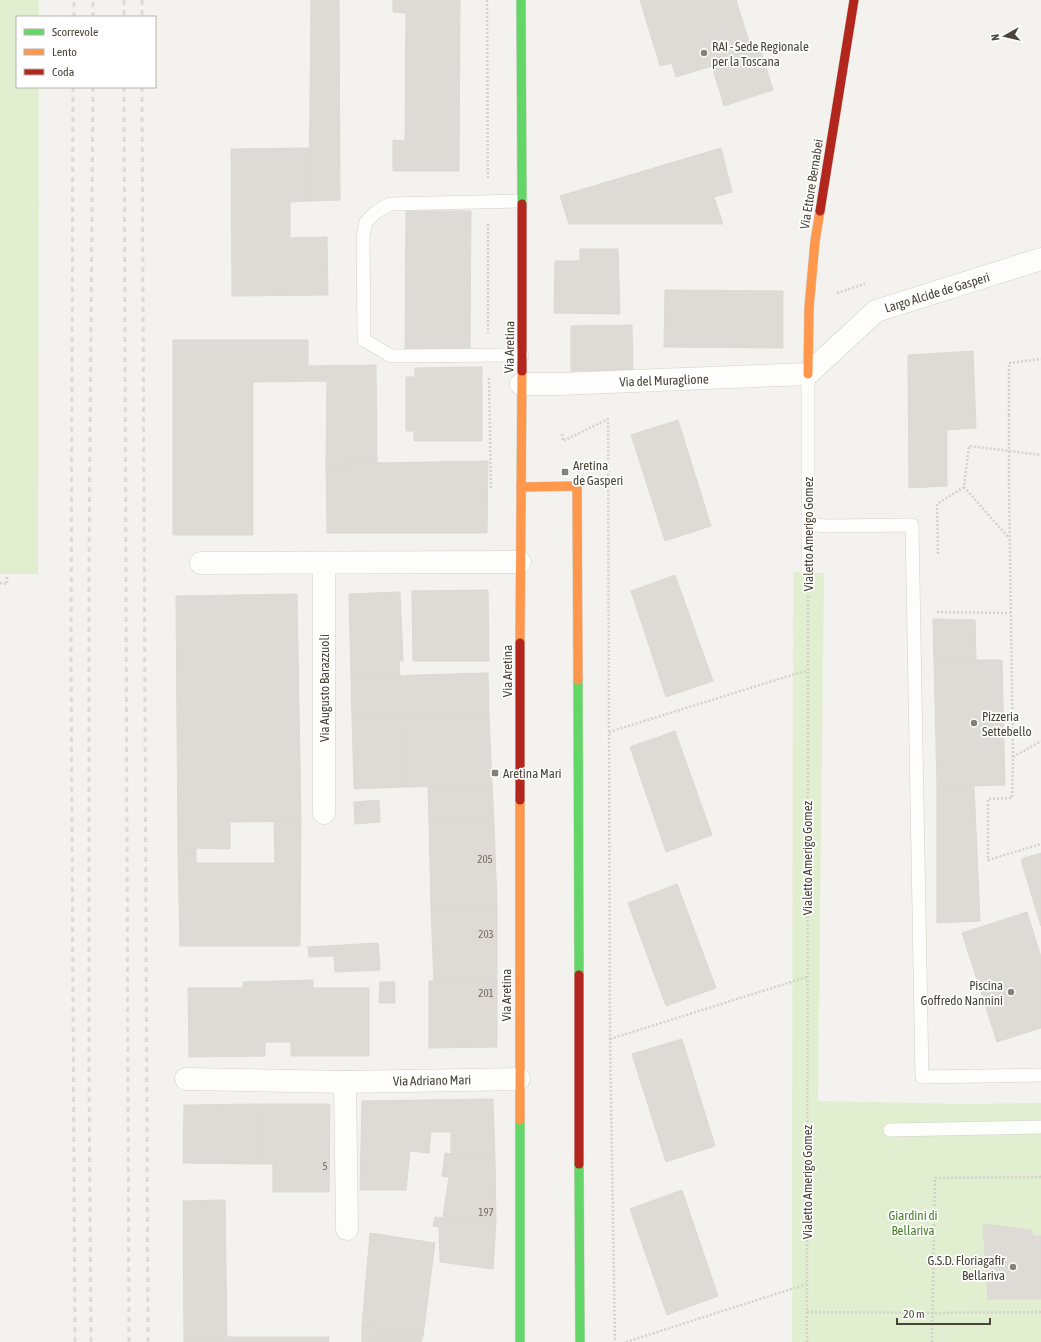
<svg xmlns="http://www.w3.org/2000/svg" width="1041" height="1342" font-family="'Asap Condensed',sans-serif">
	<rect width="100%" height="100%" fill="#f4f2ee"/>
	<!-- green -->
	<g fill="#e1eecf">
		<polygon points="0,0 39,0 39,17 17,17 17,87 39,87 38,574 0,574"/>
		<polygon points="793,572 824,573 818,1101 966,1104 1041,1103 1041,1342 792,1342"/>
	</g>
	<!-- building -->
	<g fill="#dedbd6" stroke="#dcd9d4">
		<polygon points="311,0 339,0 340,200 309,201"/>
		<polygon points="393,0 460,0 459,171 393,171 393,140 405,141 406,13 393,12"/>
		<polygon points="640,0 736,0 753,54 761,51 773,90 724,106 712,66 676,77 672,63 660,66"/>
		<polygon points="309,148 309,201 290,202 290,238 327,237 328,295 232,296 231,149"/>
		<polygon points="721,148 732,192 714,197 723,224 569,224 560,196"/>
		<polygon points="406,211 471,211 470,350 405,350"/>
		<polygon points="580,249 618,249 620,314 554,313 555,261 580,261"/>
		<polygon points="665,290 783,291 783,348 664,347"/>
		<polygon points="632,325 633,370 571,371 571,326"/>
		<polygon points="173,340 308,340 308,366 376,365 377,463 326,465 327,381 253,382 253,535 173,535"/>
		<polygon points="973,351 976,428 947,430 947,486 909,488 908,355"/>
		<polygon points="482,367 482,441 414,441 414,431 406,431 406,377 415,377 415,368"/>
		<polygon points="678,420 711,526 665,541 631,435"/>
		<polygon points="488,461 487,533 327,533 326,465 377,463"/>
		<polygon points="675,575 713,681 666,697 631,591"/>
		<polygon points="488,590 489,661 413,661 412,591"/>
		<polygon points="400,592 403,661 399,661 400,675 351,677 349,594"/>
		<polygon points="297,594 301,821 230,822 230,849 196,848 196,853 178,853 176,596"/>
		<polygon points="933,619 975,620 976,660 934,662"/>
		<polygon points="976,660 1002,660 1005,785 937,787 934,662"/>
		<polygon points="488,673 489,715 352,718 351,677"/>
		<polygon points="489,715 492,786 404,787 402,717"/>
		<polygon points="402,717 404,787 354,789 352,718"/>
		<polygon points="675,731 712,835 666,852 630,747"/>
		<polygon points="492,786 494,822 429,822 428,787"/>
		<polygon points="974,786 980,921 937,923 937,787"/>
		<polygon points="379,800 380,822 355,824 354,802"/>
		<polygon points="274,821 301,821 300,946 180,946 178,853 196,853 196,863 275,863"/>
		<polygon points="429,822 494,822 497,906 431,906"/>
		<polygon points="1041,853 1041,926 1021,860 1024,858"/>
		<polygon points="677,884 716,988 666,1006 628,903"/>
		<polygon points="431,906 497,906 497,981 434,982"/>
		<polygon points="1027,912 1041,957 1041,1028 997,1042 962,933"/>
		<polygon points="378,943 380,970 335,972 334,956 309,957 308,947"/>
		<polygon points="313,980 313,988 369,988 369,1056 291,1056 291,1042 265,1042 265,1056 189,1057 188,988 243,988 243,982"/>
		<polygon points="429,981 497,981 497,1047 429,1048"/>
		<polygon points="380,982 395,982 395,1003 379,1003"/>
		<polygon points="682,1039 715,1146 666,1162 632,1054"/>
		<polygon points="493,1099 495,1159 451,1154 451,1132 431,1132 429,1153 410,1151 406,1190 360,1190 362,1101"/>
		<polygon points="258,1104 330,1104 329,1192 273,1192 273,1164 258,1164"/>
		<polygon points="258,1104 258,1164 183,1163 184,1105"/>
		<polygon points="445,1153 495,1159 496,1222 443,1217 449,1177 442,1176"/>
		<polygon points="682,1190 718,1296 667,1315 630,1209"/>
		<polygon points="225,1200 227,1337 329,1337 329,1342 184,1342 183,1201"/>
		<polygon points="435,1217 496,1222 493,1269 440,1262 439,1227 433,1226"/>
		<polygon points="983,1224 1031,1230 1033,1236 1041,1236 1041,1299 988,1299"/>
		<polygon points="370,1233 435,1243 423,1336 362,1326"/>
		<polygon points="362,1326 423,1336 421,1342 362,1342"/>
	</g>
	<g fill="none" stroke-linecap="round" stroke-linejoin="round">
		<defs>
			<g id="lane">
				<polyline points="521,201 390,204 376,212 366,222 363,236 364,340 391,356 522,355"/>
				<polyline points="808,374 808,572"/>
				<polyline points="808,524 825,526 912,525 922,1077 1041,1075"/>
				<polyline points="890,1130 1041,1127"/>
			</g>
			<g id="street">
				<polyline points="521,384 560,384 808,374 876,311 1041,259"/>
				<polyline points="201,563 520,562"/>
				<polyline points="324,813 324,563"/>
				<polyline points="186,1079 345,1082 519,1079"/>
				<polyline points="345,1082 347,1229"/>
			</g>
			<g id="fast">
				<polyline points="521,0 522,204"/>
				<polyline points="578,680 579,975"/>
				<polyline points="520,1120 520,1342"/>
				<polyline points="579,1164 580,1342"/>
			</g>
			<g id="slow">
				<polyline points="808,374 809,308 815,241 820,211"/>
				<polyline points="521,487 577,486 578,680"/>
				<polyline points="520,643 522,371"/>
				<polyline points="520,800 520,1120"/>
			</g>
			<g id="jam">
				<polyline points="522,204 522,371"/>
				<polyline points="820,211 854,0"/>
				<polyline points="520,643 520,800"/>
				<polyline points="579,975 579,1164"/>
			</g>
		</defs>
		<!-- lane casing -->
		<use href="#lane" stroke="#d2d0cb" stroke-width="14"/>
		<!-- street casing -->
		<use href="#street" stroke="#d2d0cb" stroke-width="23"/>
		<!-- fast casing -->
		<use href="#fast" stroke="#d3cfc5" stroke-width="10"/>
		<!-- slow casing -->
		<use href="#slow" stroke="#d3cfc5" stroke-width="10"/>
		<!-- jam casing -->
		<use href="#jam" stroke="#d3cfc5" stroke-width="10"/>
		<!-- path -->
		<g stroke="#d3d2cc" stroke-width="2.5" stroke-dasharray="2 2" stroke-linecap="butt">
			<polyline points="487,0 488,179"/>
			<polyline points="488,224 488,333"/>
			<polyline points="837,293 865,284"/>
			<polyline points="489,378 491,490"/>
			<polyline points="1009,415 1009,363 1041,359"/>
			<polyline points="562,434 563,441 608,419 610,1039 615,1342"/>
			<polyline points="964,487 1008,537"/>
			<polyline points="1009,487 1013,757 1012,798 988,799 988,860 1041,844"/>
			<polyline points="938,554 937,504 964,487 969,446 1041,455"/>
			<polyline points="0,583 7,584 7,575"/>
			<polyline points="938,611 938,612 1010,613"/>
			<polyline points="609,732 808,670"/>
			<polyline points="1013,757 1041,741"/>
			<polyline points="610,1039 807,977"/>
			<polyline points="807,1312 932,1313 1041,1312"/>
			<polyline points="626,1342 807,1284"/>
			<polyline points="807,1342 808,594"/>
			<polyline points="932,1342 935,1178 1041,1177"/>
		</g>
		<!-- lane -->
		<use href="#lane" stroke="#fdfdfc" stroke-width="13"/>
		<!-- street -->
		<use href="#street" stroke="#fdfdfc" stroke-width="22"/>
		<!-- fast -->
		<use href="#fast" stroke="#63d668" stroke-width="9"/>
		<!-- slow -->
		<use href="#slow" stroke="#ff974d" stroke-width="9"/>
		<!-- jam -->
		<use href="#jam" stroke="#b3261e" stroke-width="9"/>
		<!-- rail -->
		<g stroke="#dbdbda" stroke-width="3" stroke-dasharray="5 5" stroke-linecap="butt">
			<polyline points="124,0 124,17"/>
			<polyline points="142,0 142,17"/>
			<polyline points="74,17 74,0"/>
			<polyline points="93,17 93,0"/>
			<polyline points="73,87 71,653 75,1342"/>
			<polyline points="124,87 129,1342"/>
			<polyline points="142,87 148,1342"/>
			<polyline points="91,1342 89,1075 89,558 93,87"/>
		</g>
		<!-- path-bridge -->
		<polyline stroke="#d3d2cc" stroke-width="2.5" stroke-dasharray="2 2" stroke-linecap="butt" points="1009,415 1009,487"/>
	</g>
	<!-- markers -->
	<g fill="#868178" stroke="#fff" stroke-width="1.5">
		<circle cx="704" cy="53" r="4"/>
		<rect x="561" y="468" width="8" height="8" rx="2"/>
		<circle cx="974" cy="723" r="4"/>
		<rect x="491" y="769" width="8" height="8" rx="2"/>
		<circle cx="1011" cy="992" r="4"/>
		<circle cx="1013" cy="1267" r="4"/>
	</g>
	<g text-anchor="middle" stroke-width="3.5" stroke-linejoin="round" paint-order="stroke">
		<!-- number labels -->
		<g font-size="11" fill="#706a61">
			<text x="485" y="863">205</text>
			<text x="486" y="938">203</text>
			<text x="486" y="997">201</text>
			<text x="325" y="1170">5</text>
			<text x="486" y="1216">197</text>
		</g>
		<!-- poi labels -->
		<g font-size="13" fill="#4b4439" stroke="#fff" text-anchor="start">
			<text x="712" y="51">RAI - Sede Regionale<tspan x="712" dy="15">per la Toscana</tspan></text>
			<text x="573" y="470">Aretina<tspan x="573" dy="15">de Gasperi</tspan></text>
			<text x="982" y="721">Pizzeria<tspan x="982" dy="15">Settebello</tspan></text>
			<text x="503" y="778">Aretina Mari</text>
			<text x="1003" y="990" text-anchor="end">Piscina<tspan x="1003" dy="15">Goffredo Nannini</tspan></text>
			<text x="1005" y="1265" text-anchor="end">G.S.D. Floriagafir<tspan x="1005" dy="15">Bellariva</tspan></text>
		</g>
		<!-- street labels -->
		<g font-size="13" fill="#4b4439" stroke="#fff">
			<text transform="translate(811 184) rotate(-81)" y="5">Via Ettore Bernabei</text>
			<text transform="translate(937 292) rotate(-17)" y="5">Largo Alcide de Gasperi</text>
			<text transform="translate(509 347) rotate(-89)" y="5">Via Aretina</text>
			<text transform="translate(664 380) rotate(-2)" y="5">Via del Muraglione</text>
			<text transform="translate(808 534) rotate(-90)" y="5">Vialetto Amerigo Gomez</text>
			<text transform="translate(507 671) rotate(-90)" y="5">Via Aretina</text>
			<text transform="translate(324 688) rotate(-90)" y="5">Via Augusto Barazzuoli</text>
			<text transform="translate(807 858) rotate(-90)" y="5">Vialetto Amerigo Gomez</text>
			<text transform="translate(506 995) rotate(-90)" y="5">Via Aretina</text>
			<text transform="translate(432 1080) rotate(-1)" y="5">Via Adriano Mari</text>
			<text transform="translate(807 1182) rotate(-90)" y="5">Vialetto Amerigo Gomez</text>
		</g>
		<!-- park labels -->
		<g font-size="13" fill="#4a7f2a" stroke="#fff">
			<text x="913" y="1220">Giardini di<tspan x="913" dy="15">Bellariva</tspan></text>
		</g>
	</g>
	<!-- legend -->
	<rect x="16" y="16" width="140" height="72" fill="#ffffff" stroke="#b7b4b0"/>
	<rect x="24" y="29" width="20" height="6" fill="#63d668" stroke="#b7b4b0"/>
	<text x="52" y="36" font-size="12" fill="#4b4439">Scorrevole</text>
	<rect x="24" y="49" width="20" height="6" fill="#ff974d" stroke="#b7b4b0"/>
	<text x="52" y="56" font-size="12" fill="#4b4439">Lento</text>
	<rect x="24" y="69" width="20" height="6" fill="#b3261e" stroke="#b7b4b0"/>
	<text x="52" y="76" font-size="12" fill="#4b4439">Coda</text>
	<!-- north arrow -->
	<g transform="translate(1005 36) rotate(262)" stroke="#ffffff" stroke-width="3" paint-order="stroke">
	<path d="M0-3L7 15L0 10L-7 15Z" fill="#4b4439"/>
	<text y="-6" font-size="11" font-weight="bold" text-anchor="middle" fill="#4b4439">N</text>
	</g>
	<!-- scale -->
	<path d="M897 1318v6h93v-6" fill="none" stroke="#4b4439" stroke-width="2"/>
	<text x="903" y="1318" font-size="12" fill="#4b4439" stroke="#ffffff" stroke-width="3" paint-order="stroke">20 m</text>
</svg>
